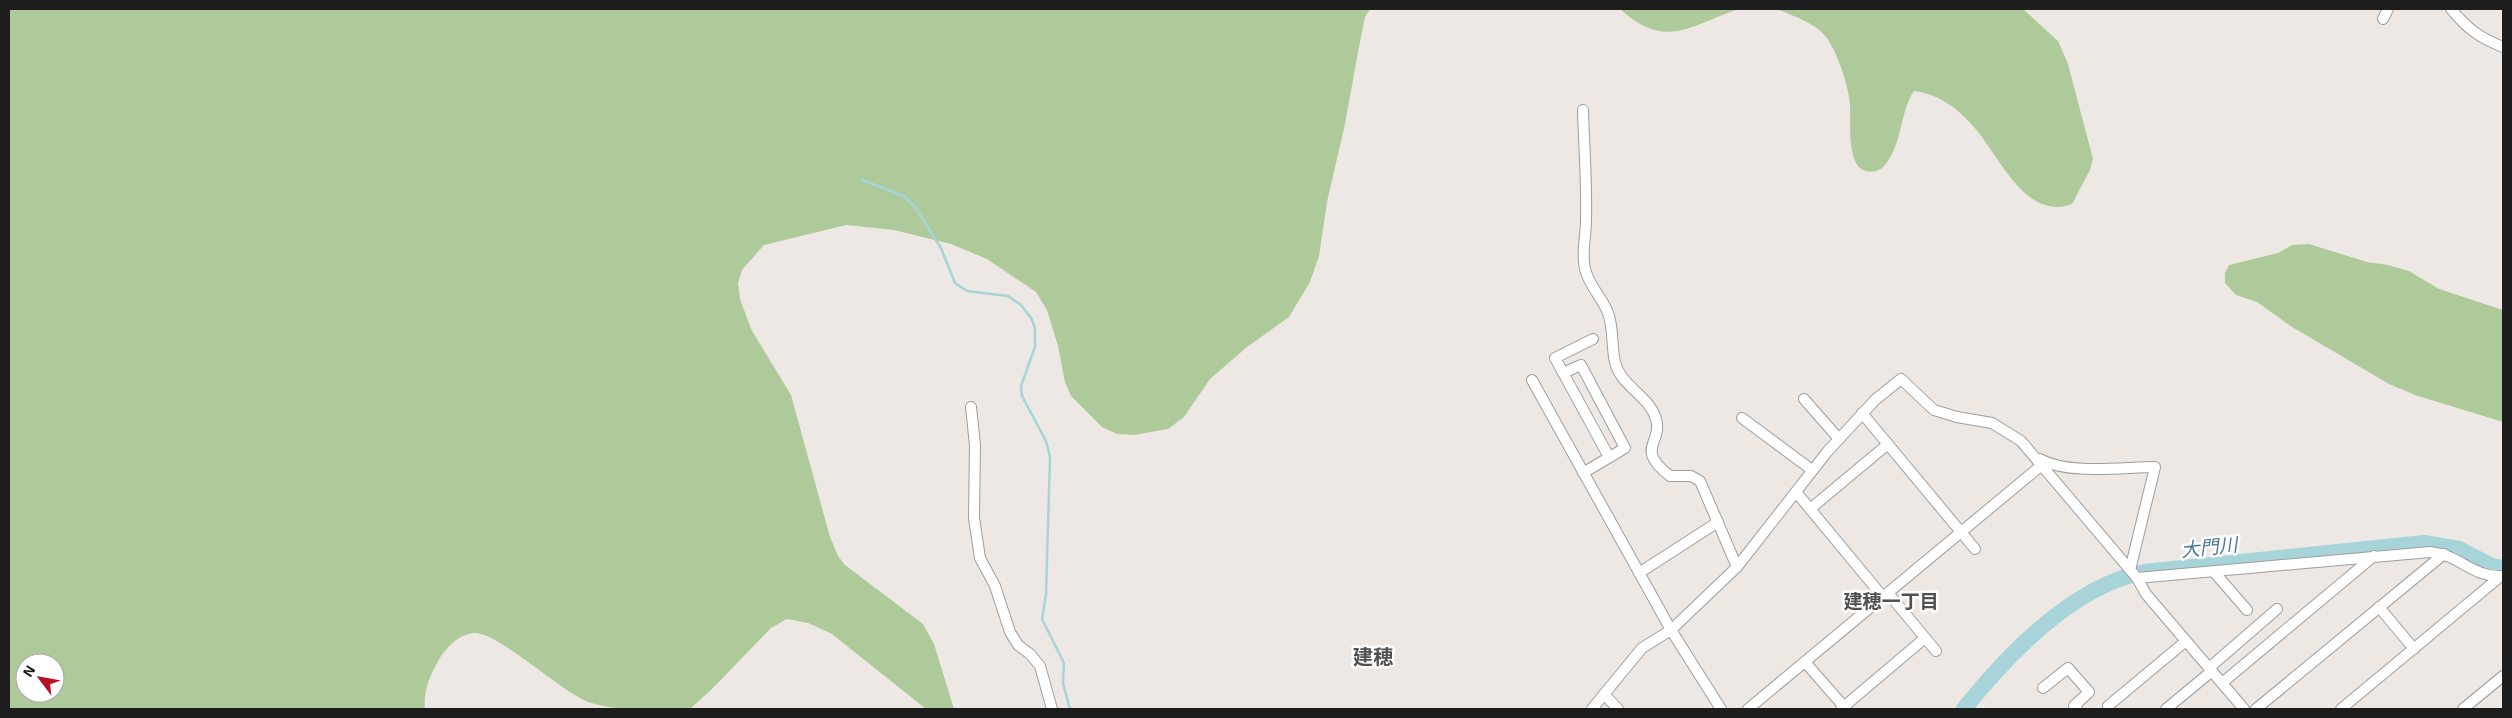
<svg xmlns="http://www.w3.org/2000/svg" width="2512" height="718" font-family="'Exo 2','Noto Sans JP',sans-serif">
	<rect width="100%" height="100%" fill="#ede8e3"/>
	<!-- forest -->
	<g fill="#afca9a" fill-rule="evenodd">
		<path d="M9 9H1370L1365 17 1358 52 1345 124 1327 202 1319 256 1310 282 1289 317 1247 347 1210 379 1184 417 1168 429 1134 435 1117 434 1102 427 1071 396 1065 382 1058 346 1047 310 1036 292 987 259 951 244 894 230 846 225 764 245 742 270 738 283 740 299 751 329 791 395 830 537 838 556 845 565 923 624 934 644 954 709H926L832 634 808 623 787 619 771 628 712 689 691 708 686 709C655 709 622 712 591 703 563 694 499 632 474 633 460 634 449 645 441 656 431 673 423 689 425 709H9ZM25 663H55V693H25Z"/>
		<path d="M1620 9H1739C1690 25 1666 51 1620 9Z"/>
		<path d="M1777 9H2023L2058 41 2068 64 2093 159 2090 170 2072 204C2024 222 1998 152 1972 125 1956 107 1938 94 1914 91 1900 110 1903 143 1885 165 1877 175 1860 174 1855 161 1848 144 1851 123 1850 105 1849 87 1837 51 1826 37 1816 23 1793 16 1777 9Z"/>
		<polygon points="2309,244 2367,262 2388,265 2409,271 2439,289 2503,310 2503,422 2415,395 2389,384 2292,327 2257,302 2236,295 2225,283 2225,273 2229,265 2278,253 2292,245"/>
	</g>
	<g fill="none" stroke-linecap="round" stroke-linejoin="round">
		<!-- stream -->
		<polyline stroke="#a6d4d8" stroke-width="2.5" points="862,180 904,196 915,207 941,248 955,283 967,291 1008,296 1021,305 1031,318 1035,328 1035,347 1021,386 1022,396 1046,441 1050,457 1046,594 1042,619 1064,663 1063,683 1070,709"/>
		<!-- river -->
		<path stroke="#a6d4d8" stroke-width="16" d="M1964 709C2008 654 2073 586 2144 572L2424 543 2459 549 2492 566 2503 568"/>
		<defs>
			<g id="minor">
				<path d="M2451 9C2468 29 2478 37 2503 47"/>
				<polyline points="2383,19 2388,9"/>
				<path d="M1583 110C1584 146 1587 183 1586 220 1586 237 1581 252 1585 269 1589 286 1602 297 1608 313 1614 329 1611 345 1615 362 1621 387 1649 395 1656 419 1663 444 1634 448 1670 476H1691L1700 481 1737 567"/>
				<polyline points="1593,339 1555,358 1609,457"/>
				<polyline points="1563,373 1581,365 1625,448 1583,473"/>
				<polyline points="1532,380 1671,630 1721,709"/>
				<polyline points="1804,399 1839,439"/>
				<polyline points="971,407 975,445 974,518 980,558 995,586 1010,632 1018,645 1030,654 1040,666 1052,709"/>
				<polyline points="1862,413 1975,549"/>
				<polyline points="1742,418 1812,470"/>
				<path d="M2040 459C2068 475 2123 467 2155 467L2130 570"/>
				<polyline points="1796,492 1883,597"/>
				<polyline points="1810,509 1888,444"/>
				<polyline points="2214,572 2247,610"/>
				<polyline points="1639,573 1718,522"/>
				<path d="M2137 578 2430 552C2461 555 2472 578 2503 576"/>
				<polyline points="1888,593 1936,651"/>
				<polyline points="2379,607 2414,649"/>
				<polyline points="1805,662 1846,709"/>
				<polyline points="2209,668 2277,609"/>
				<polyline points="2222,683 2374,556"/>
				<polyline points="2043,688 2068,668 2089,692 2074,706 2077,709"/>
				<polyline points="1604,694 1618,709"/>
				<polyline points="2108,706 2186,641"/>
				<polyline points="1592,709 1642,648 1671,630 1737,567 1827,452 1875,400 1901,379 1934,410 1957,417 1992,423 2021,441 2137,578 2146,594 2244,709"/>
				<polyline points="1748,709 2043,464"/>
				<polyline points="1841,709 1925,638"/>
				<polyline points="2166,709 2212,671"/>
				<polyline points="2256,709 2444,554"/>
				<polyline points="2341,709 2501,576"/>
				<polyline points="2463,709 2503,676"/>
			</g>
		</defs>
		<!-- minor casing -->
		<use href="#minor" stroke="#9e9e9e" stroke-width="12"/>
		<!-- minor -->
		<use href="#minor" stroke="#fff" stroke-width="10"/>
	</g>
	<g text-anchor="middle" stroke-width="5" stroke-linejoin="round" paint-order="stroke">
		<!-- water labels -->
		<g font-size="19" font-style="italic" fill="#4a7a96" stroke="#fff">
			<text transform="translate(2209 547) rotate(-6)" y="7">大門川</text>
		</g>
		<!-- neighbourhood labels -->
		<g font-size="19" font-weight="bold" fill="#505050" stroke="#fff">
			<text x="1891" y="608">建穂一丁目</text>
		</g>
		<!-- quarter labels -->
		<g font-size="20" font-weight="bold" fill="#505050" stroke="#fff">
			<text x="1373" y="664">建穂</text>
		</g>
	</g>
	<!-- border -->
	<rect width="2512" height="718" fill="none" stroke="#1d1d1d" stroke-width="20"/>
	<!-- north arrow -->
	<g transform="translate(40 678) rotate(302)"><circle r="24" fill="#ffffff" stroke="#a5a5a5"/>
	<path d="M0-4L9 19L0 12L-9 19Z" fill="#bb0e26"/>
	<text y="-8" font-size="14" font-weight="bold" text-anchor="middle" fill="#1d1d1d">N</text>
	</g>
</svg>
